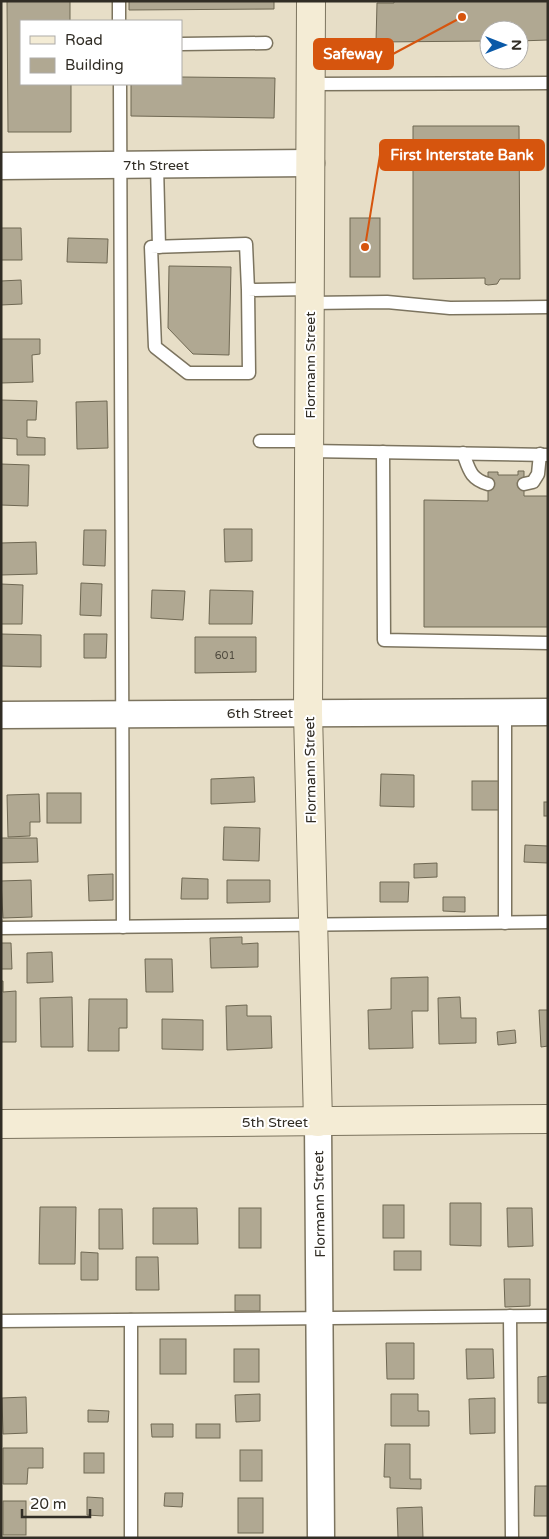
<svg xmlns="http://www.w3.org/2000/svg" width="549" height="1539" font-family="'Varela Round',sans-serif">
	<rect width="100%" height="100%" fill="#e7dec7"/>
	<!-- building -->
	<g fill="#b0a892" stroke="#6f6853">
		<polygon points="7,1 70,1 70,21 21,21 21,84 71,84 71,132 8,132"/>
		<polygon points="129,1 274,1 274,9 129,10"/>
		<polygon points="394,1 548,1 548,40 519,41 519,30 489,30 489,41 376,42 377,3 394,3"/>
		<polygon points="181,77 275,78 274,118 131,116 131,84 181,84"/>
		<polygon points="413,126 519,126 520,279 500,279 497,284 488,285 485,284 485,278 413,279"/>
		<rect x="350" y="218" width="30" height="59"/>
		<polygon points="1,228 21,228 22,260 1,260"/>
		<polygon points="68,238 108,239 107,263 67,262"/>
		<polygon points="169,266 231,267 229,355 193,354 168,328"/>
		<polygon points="21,280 22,304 1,305 1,281"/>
		<polygon points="1,339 40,339 40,354 32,355 33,382 1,383"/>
		<polygon points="1,400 37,401 36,420 27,420 27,437 45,438 45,455 17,455 17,439 1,438"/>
		<polygon points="107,401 108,448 77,449 76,402"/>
		<polygon points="1,464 29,465 28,506 1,505"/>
		<polygon points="518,471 524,471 524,496 548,496 548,627 424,627 424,500 488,501 488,472 498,472 498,475 518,475"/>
		<polygon points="224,529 252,529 252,561 225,562"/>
		<polygon points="84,530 106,530 105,566 83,565"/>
		<polygon points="36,542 37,574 1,575 1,543"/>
		<polygon points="81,583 102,584 101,616 80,615"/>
		<polygon points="1,584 23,585 22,624 1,624"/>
		<polygon points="152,590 185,591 183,620 151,618"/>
		<polygon points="210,590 253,591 252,624 209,624"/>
		<polygon points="1,634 41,635 41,667 1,666"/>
		<polygon points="84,634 107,634 106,658 84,658"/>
		<polygon points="195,637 256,637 256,672 195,673"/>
		<polygon points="381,774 414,775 414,807 380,806"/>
		<polygon points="254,777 255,802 211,804 211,779"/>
		<rect x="472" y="781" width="27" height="29"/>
		<rect x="47" y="793" width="34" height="30"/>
		<polygon points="39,794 40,822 30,822 30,836 8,837 7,795"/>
		<rect x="544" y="802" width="4" height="14"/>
		<polygon points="224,827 260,828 259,861 223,860"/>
		<polygon points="1,838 37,838 38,862 1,863"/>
		<polygon points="525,845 548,846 548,863 524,862"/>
		<polygon points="437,863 437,877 414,878 414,864"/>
		<polygon points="113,874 113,900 89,901 88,875"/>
		<polygon points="182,878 208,879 208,899 181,899"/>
		<polygon points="31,880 32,917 3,918 1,881"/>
		<polygon points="227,880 270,880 270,902 227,903"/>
		<polygon points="380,882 409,882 408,902 380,902"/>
		<polygon points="443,897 465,897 465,912 443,911"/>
		<polygon points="242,937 242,944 258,943 258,967 211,968 210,938"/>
		<polygon points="1,943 11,943 12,969 1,969"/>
		<polygon points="52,952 53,982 27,983 27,953"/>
		<polygon points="145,959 172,959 173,992 146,992"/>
		<polygon points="428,977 428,1011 412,1011 413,1048 369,1049 368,1010 391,1009 391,978"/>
		<polygon points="1,981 3,981 3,992 16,991 16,1042 1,1042"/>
		<polygon points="72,997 73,1047 41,1047 40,998"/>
		<polygon points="460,997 461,1018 476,1018 476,1043 439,1044 438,998"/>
		<polygon points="89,999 127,999 127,1028 119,1028 119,1051 88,1051"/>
		<polygon points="247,1005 247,1016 271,1016 272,1048 227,1050 226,1006"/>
		<polygon points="539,1010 548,1010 548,1046 541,1047"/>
		<polygon points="162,1019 203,1020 203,1050 162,1049"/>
		<polygon points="515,1030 516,1043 498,1045 497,1032"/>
		<polygon points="450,1203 481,1203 481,1246 450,1245"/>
		<rect x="383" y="1205" width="21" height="33"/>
		<polygon points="40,1207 76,1207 75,1264 39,1264"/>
		<polygon points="153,1208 197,1208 198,1244 153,1244"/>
		<rect x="239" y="1208" width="22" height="40"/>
		<polygon points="507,1208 532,1208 533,1246 508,1247"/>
		<polygon points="99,1209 122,1209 123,1249 99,1249"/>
		<rect x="394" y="1251" width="27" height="19"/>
		<polygon points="81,1252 98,1253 98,1280 81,1280"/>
		<polygon points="136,1257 158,1257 159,1290 136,1290"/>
		<polygon points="504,1279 530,1279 530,1306 505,1307"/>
		<rect x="235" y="1295" width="25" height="16"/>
		<rect x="160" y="1339" width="26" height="35"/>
		<polygon points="386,1343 414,1343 414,1379 387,1379"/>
		<rect x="234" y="1349" width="25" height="33"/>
		<polygon points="466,1349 493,1349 494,1378 467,1379"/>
		<polygon points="548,1376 548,1403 538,1403 538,1377"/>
		<polygon points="260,1394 260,1421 236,1422 235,1395"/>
		<polygon points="391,1394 418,1394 418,1411 429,1411 429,1426 391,1426"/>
		<polygon points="26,1397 27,1433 3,1434 2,1398"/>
		<polygon points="495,1398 495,1433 470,1434 469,1399"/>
		<polygon points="88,1410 109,1411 108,1422 88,1422"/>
		<polygon points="151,1424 173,1424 173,1437 152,1437"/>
		<rect x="196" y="1424" width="24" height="14"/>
		<polygon points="385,1444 410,1444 410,1479 421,1479 421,1489 390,1488 390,1477 384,1477"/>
		<polygon points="3,1448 43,1448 43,1468 28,1468 27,1484 3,1484"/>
		<rect x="240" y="1450" width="22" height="31"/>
		<rect x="84" y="1453" width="20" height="20"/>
		<polygon points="535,1486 548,1486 548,1516 534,1516"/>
		<polygon points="165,1493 183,1493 182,1507 164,1506"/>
		<polygon points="87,1497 103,1498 103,1516 87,1515"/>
		<rect x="238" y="1498" width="25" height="35"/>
		<rect x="3" y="1501" width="23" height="34"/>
		<polygon points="422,1507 423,1538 398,1538 397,1508"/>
	</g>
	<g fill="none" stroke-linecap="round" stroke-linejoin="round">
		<defs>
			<g id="lane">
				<polyline points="119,1 119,21"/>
				<polyline points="181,44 266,43"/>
				<polyline points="120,84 123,927"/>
				<polyline points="312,84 548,83"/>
				<polyline points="157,165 159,247"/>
				<polyline points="248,290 246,244 151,247 155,347 188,373 249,373 248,290 310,289"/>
				<polyline points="310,303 387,302 450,308 548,307"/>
				<polyline points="260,441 309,441"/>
				<polyline points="309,451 548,455"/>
				<polyline points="383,452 384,640 548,643"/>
				<path d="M463 453C469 469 470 479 488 484"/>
				<polyline points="524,484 533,482 538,474 540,454"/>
				<polyline points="505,712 505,923"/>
				<polyline points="1,928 548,922"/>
				<polyline points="510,1316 512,1538"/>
				<polyline points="131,1320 131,1538"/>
				<polyline points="1,1321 548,1316"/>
			</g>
			<g id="street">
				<polyline points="1,166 311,163"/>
				<polyline points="1,715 548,712"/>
				<polyline points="318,1122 321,1538"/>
			</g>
			<g id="secondary">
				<polyline points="311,1 308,713 318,1122"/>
				<polyline points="1,1124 548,1119"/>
			</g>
		</defs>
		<!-- lane casing -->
		<use href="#lane" stroke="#7c745f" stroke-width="15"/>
		<!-- street casing -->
		<use href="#street" stroke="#7c745f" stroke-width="29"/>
		<!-- secondary casing -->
		<use href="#secondary" stroke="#7c745f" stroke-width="30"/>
		<!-- lane -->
		<use href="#lane" stroke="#fff" stroke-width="12"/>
		<!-- street -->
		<use href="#street" stroke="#fff" stroke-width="26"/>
		<!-- secondary -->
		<use href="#secondary" stroke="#f4ecd5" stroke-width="28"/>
	</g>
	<g text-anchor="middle" stroke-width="4" stroke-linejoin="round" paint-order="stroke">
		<!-- number labels -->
		<g font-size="11" fill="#514c40">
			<text x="225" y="659">601</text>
		</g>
		<!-- street labels -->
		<g font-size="14" fill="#312d25" stroke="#fff">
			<text x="156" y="170">7th Street</text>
			<text transform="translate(310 365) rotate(-90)" y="5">Flormann Street</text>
			<text x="260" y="718">6th Street</text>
			<text transform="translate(310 770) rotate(-91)" y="5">Flormann Street</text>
			<text x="275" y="1127">5th Street</text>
			<text transform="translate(319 1204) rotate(-91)" y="5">Flormann Street</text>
		</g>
	</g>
	<!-- callouts -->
	<path fill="none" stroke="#d6550e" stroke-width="2" d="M462 17L393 54M365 247L380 155"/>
	<g fill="#d6550e" stroke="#fff" stroke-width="2">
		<circle cx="462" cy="17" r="5"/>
		<circle cx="365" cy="247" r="5"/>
	</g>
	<g fill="#d6550e" stroke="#d6550e" stroke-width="2">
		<rect x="314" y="39" width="79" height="30" rx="5"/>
		<rect x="380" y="140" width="164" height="30" rx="5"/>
	</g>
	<g font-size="15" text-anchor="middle" font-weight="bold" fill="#fff">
		<text x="353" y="59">Safeway</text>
		<text x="462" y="160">First Interstate Bank</text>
	</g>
	<!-- border -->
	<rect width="549" height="1539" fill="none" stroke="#312d25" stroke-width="5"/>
	<!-- legend -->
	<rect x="20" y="20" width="162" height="65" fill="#ffffff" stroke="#adaba8"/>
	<rect x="30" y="36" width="25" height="8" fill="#f4ecd5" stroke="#adaba8"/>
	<text x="65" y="45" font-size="15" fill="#312d25">Road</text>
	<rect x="30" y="58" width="25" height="15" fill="#b0a892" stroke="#adaba8"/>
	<text x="65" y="70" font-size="15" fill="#312d25">Building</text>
	<!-- north arrow -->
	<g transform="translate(504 45) rotate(90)"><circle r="24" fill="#ffffff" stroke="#adaba8"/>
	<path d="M0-4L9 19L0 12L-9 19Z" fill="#0a59a8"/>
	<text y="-8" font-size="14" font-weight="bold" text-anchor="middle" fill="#312d25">N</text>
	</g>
	<!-- scale -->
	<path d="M22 1509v8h68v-8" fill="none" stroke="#312d25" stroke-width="2.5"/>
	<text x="30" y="1509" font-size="15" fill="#312d25" stroke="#ffffff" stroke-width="4" paint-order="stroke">20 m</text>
</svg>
